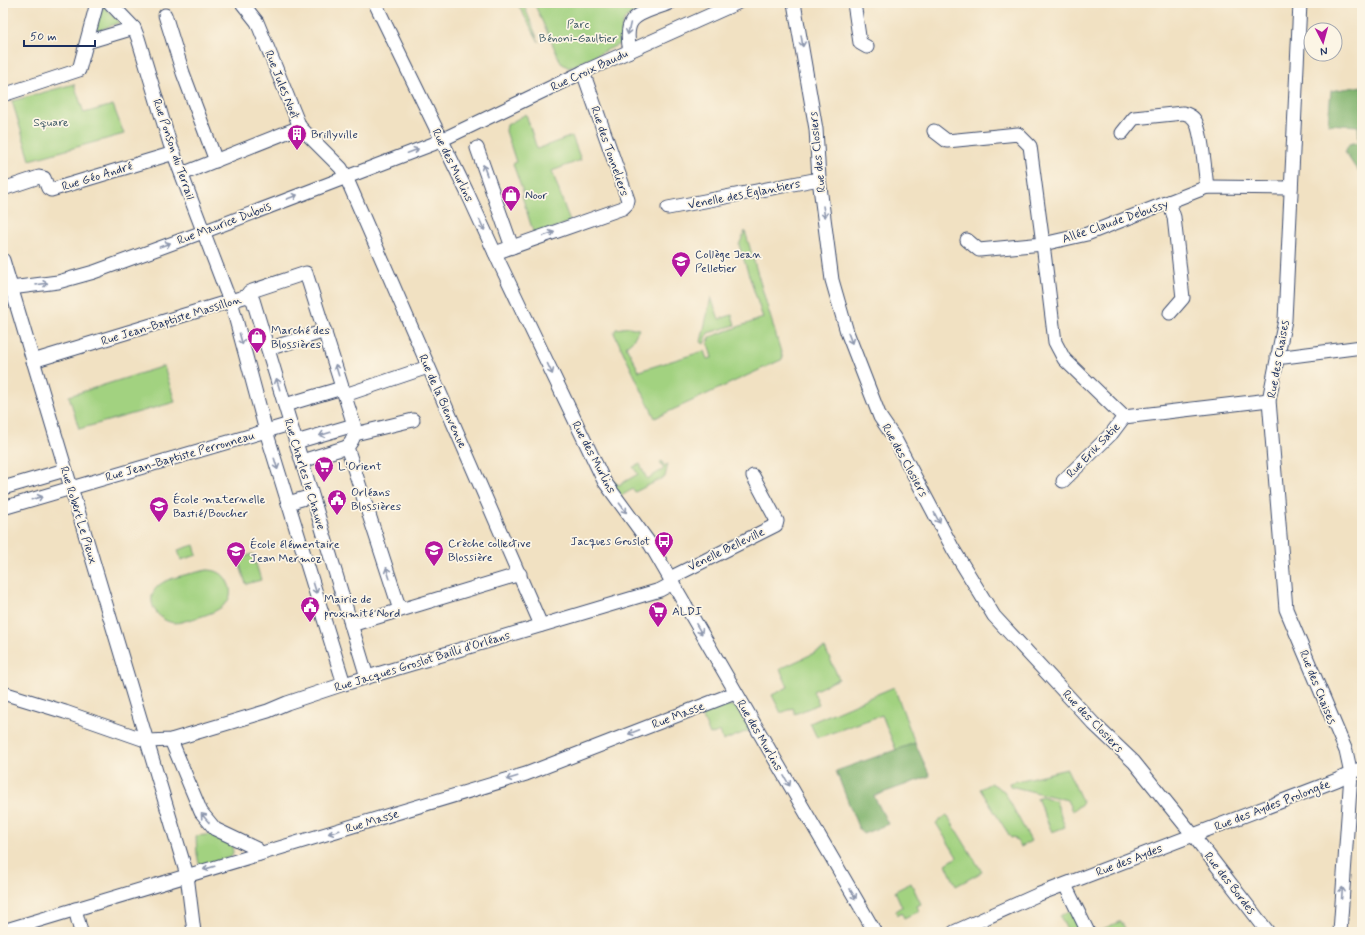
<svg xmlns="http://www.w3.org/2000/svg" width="1365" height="935" font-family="Mynerve,sans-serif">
	<rect width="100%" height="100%" fill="#fcf5e5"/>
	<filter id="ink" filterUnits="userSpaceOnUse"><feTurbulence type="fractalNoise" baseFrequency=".025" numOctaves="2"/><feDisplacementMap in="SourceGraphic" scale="8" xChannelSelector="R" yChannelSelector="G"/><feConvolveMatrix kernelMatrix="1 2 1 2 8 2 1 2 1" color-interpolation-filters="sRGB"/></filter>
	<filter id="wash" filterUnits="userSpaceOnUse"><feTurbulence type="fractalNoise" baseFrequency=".012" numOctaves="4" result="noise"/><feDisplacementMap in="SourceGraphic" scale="16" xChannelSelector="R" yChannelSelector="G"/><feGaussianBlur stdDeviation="0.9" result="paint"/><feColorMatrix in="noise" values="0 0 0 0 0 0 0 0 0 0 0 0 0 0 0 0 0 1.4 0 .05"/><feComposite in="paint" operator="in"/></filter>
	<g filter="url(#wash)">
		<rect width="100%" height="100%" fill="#f1e1c2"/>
		<!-- green -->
		<g fill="#a2d280" stroke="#5e806f">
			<polygon points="517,3 523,3 539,42"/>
			<path d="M534 3H658C637 11 614 14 624 42L569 68 561 63Z"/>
			<polygon points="103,6 120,22 97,31 96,30"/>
			<polygon points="74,84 84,113 113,105 124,134 30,160 12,101"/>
			<polygon points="526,114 537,149 572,136 581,160 552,171 570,222 534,235 522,196 524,195 513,164 516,162 506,131 507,125"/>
			<polygon points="745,231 783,359 655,418 614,333 616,329 629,327 639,329 633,340 626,346 639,371 704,351 707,359 712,358 708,342 710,337 763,318 739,245"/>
			<polygon points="711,297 719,319 732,315 735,325 708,333 704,344 701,342"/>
			<polygon points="164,366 175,402 79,429 69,396"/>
			<polygon points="662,461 664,466 668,464 665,477 635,492 633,489 621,496 612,482 613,481 619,485 638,474 633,467 640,464 647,479 664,469 660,462"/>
			<polygon points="194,545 197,555 181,560 178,550"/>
			<polygon points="253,554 261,580 246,584 238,559"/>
			<path d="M207 570C216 570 223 573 227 581 243 609 199 617 181 622 162 628 141 601 158 586 167 577 195 573 207 570Z"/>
			<polygon points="825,648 839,679 813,691 819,704 795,714 793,708 781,713 772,695 788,687 780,669"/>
			<polygon points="894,687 915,743 896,750 882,715 817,738 810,723"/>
			<polygon points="728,705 736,707 750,730 723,741 720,731 710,735 702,715"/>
			<polygon points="1067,769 1083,803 1072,811 1067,800 1010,786 1009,783"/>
			<polygon points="991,783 1004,791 1031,841 1021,847 1014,837 1011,838 980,789"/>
			<polygon points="1042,796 1056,801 1065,827 1052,832 1037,798"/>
			<polygon points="947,815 982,872 956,886 946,864 957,857 936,823"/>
			<polygon points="215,834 232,844 233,853 230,857 203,865 199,864 197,854 196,836"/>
			<polygon points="911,883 921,904 917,906 919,911 904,918 902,913 897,915 896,911 902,907 895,891"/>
			<polygon points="1073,909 1093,932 1068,932 1060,916"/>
			<polygon points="1121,921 1127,932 1096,932"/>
		</g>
		<!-- forest -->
		<g fill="#81b46e" stroke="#4e7266">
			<polygon points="1362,86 1362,169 1357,170 1345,152 1349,144 1359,142 1358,126 1328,124 1331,91"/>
			<polygon points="915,743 930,776 874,796 888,824 863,834 858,827 836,771"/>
		</g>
	</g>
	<g filter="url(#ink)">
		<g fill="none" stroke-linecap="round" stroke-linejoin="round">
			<defs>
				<g id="minor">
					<polyline points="110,3 134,28 138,38 170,144 226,291 231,301 266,431 344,684"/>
					<polyline points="242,3 257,22 300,127 341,168 346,177 541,625"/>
					<polyline points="375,3 467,192 500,264 604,481 650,544 875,932"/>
					<polyline points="794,3 816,129 819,179 832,280 847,332 880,417 895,439 953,549 994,616 1094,724 1134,762 1193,835 1268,932"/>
					<polyline points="854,3 860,43 867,47"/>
					<polyline points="1300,3 1285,320 1269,400 1286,609 1346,751 1351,774 1340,932"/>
					<polyline points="165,15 183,73 216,161"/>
					<polyline points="87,42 134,28"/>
					<path d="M630 51C622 13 640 15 669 3"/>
					<polyline points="3,95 79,70 97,3"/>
					<polyline points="934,131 947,141 1018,134 1030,146 1043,244 979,250 967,240"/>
					<path d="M1122 133 1134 118 1183 113C1187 114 1191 115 1194 119 1202 128 1205 173 1207 187"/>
					<polyline points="477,148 512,247"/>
					<polyline points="182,174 300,127"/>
					<polyline points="3,189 39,177 44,178 48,188 51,190 174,153"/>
					<polyline points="1169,202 1174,217 1183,298 1170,313"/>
					<polyline points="668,208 819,179"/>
					<polyline points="495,253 623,208 627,204 628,200 583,72"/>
					<polyline points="3,260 187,875 194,932"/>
					<polyline points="3,289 58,282 94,272 203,232 433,144 583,72 737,3"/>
					<polyline points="247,296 253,300 367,677"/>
					<polyline points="268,349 325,331"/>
					<polyline points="1277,356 1284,357 1362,347"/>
					<path d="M33 361 247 296 249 292 306 273 354 425C355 434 354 440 347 447L400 610"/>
					<polyline points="345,395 428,367"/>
					<polyline points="1269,400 1124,417 1064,359 1055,342 1043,244 1087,234 1207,187 1291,188"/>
					<polyline points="285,405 342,388"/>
					<polyline points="355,434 413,420"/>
					<polyline points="296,442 354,425"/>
					<polyline points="302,461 347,447"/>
					<polyline points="1063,481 1112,433 1124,417"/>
					<polyline points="3,488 65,470"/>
					<polyline points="288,503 312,496"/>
					<polyline points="3,508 290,424"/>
					<polyline points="670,578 776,525 777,521 753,476"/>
					<polyline points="351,625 520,574"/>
					<polyline points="3,693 65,712 148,741 171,740 268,711 287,703 344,684 660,590 673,583"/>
					<polyline points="171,740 201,812 215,829 257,849 259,854"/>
					<polyline points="1065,885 1088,932"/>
					<polyline points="75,909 81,932"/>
					<polyline points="3,931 526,774 735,693"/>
					<polyline points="954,932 1037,895 1337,780 1362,768"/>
				</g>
			</defs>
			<!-- minor casing -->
			<use href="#minor" stroke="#3b4a6d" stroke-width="15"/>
			<!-- minor -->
			<use href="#minor" stroke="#fff" stroke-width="13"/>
		</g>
		<!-- one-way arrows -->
		<defs><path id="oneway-shaft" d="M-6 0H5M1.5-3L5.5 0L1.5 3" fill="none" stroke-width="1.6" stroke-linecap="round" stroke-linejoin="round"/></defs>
		<g stroke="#8d97ae">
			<use href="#oneway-shaft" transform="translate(629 29) rotate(103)"/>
			<use href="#oneway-shaft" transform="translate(802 41) rotate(81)"/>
			<use href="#oneway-shaft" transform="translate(413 151) rotate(-21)"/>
			<use href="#oneway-shaft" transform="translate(485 170) rotate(-110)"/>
			<use href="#oneway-shaft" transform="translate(292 197) rotate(-21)"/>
			<use href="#oneway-shaft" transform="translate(824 212) rotate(81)"/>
			<use href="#oneway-shaft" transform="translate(482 225) rotate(65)"/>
			<use href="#oneway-shaft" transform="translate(549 234) rotate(-19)"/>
			<use href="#oneway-shaft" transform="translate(165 245) rotate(-20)"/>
			<use href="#oneway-shaft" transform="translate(42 284) rotate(-8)"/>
			<use href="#oneway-shaft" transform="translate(850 338) rotate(69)"/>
			<use href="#oneway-shaft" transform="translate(241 339) rotate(75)"/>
			<use href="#oneway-shaft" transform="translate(550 369) rotate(65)"/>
			<use href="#oneway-shaft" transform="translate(337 370) rotate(-107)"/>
			<use href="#oneway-shaft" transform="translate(278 384) rotate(-107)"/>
			<use href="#oneway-shaft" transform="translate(325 434) rotate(163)"/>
			<use href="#oneway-shaft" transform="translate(276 464) rotate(73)"/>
			<use href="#oneway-shaft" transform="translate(37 498) rotate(-17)"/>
			<use href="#oneway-shaft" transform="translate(623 508) rotate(53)"/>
			<use href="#oneway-shaft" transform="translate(937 518) rotate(62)"/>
			<use href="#oneway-shaft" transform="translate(388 573) rotate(-108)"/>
			<use href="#oneway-shaft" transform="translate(315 588) rotate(73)"/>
			<use href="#oneway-shaft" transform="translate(699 629) rotate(60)"/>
			<use href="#oneway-shaft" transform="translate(634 732) rotate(159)"/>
			<use href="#oneway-shaft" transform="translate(512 778) rotate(163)"/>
			<use href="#oneway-shaft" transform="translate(787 781) rotate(60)"/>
			<use href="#oneway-shaft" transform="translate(205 818) rotate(-131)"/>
			<use href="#oneway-shaft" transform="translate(334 832) rotate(164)"/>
			<use href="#oneway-shaft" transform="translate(209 868) rotate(164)"/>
			<use href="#oneway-shaft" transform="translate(1342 893) rotate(-86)"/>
			<use href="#oneway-shaft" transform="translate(853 894) rotate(59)"/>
		</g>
	</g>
	<!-- icons -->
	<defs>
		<symbol id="building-pin" viewBox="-11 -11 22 30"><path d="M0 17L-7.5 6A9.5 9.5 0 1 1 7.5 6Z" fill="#b5179e" stroke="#fcf5e5"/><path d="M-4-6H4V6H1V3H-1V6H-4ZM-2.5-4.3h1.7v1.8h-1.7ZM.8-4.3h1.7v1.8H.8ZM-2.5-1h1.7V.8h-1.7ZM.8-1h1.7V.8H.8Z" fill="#fff"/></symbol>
		<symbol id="shop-pin" viewBox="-11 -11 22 30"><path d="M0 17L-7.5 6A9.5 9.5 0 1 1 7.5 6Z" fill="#b5179e" stroke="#fcf5e5"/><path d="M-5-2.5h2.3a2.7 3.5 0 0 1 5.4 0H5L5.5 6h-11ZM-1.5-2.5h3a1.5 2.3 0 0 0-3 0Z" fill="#fff"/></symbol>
		<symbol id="school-pin" viewBox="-11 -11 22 30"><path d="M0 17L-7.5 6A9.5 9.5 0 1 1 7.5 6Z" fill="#b5179e" stroke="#fcf5e5"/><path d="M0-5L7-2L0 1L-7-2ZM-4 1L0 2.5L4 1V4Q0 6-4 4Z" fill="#fff"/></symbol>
		<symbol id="supermarket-pin" viewBox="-11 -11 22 30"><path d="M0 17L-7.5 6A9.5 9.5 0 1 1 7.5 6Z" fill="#b5179e" stroke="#fcf5e5"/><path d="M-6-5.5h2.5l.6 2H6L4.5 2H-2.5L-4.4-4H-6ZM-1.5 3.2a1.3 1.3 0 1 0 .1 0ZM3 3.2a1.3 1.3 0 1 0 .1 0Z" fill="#fff"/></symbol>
		<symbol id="civic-pin" viewBox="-11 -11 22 30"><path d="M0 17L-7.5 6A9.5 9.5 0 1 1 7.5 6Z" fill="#b5179e" stroke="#fcf5e5"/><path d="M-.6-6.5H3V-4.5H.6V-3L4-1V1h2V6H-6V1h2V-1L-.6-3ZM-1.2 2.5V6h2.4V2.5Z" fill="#fff"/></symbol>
		<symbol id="bus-pin" viewBox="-11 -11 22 30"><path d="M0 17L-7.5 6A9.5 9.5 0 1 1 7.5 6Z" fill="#b5179e" stroke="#fcf5e5"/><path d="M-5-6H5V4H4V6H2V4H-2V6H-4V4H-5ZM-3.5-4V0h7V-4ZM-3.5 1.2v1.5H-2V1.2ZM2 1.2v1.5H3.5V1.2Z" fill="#fff"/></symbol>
	</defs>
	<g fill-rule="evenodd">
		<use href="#building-pin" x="286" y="123" width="22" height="30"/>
		<use href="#shop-pin" x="500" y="184" width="22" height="30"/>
		<use href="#school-pin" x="670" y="250" width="22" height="30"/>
		<use href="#shop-pin" x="246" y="326" width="22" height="30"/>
		<use href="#supermarket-pin" x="313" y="455" width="22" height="30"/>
		<use href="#civic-pin" x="326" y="488" width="22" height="30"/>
		<use href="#school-pin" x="148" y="495" width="22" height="30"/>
		<use href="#bus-pin" x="653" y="530" width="22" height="30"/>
		<use href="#school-pin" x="423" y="539" width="22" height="30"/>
		<use href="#school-pin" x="225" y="540" width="22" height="30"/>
		<use href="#civic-pin" x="299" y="595" width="22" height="30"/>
		<use href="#supermarket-pin" x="647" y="600" width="22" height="30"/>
	</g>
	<g text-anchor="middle" stroke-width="3.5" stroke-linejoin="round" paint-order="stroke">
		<!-- park labels -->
		<g font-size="12" fill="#3d5866" stroke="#fcf5e5">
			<text x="578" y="28">Parc<tspan x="578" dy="14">Bénoni-Gaultier</tspan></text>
			<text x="51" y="126">Square</text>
		</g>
		<!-- street labels -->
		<g font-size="12" fill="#1b2f5e" stroke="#fcf5e5">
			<text transform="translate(589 70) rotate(-25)" y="4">Rue Croix Baudu</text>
			<text transform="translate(282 84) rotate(68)" y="4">Rue Jules Noël</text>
			<text transform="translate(174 149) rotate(71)" y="4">Rue Ponson du Terrail</text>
			<text transform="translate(610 151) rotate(71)" y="4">Rue des Tonneliers</text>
			<text transform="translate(817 152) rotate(-96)" y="4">Rue des Closiers</text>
			<text transform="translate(453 165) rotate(64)" y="4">Rue des Murlins</text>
			<text transform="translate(97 176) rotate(-17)" y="4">Rue Géo André</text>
			<text transform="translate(744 194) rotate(-11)" y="4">Venelle des Églantiers</text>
			<text transform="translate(1115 221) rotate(-19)" y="4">Allée Claude Debussy</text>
			<text transform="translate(224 223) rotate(-21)" y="4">Rue Maurice Dubois</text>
			<text transform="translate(171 320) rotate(-17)" y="4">Rue Jean-Baptiste Massillon</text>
			<text transform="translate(1278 359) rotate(-80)" y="4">Rue des Chaises</text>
			<text transform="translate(443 401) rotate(66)" y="4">Rue de la Bienvenue</text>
			<text transform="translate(1093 450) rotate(-46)" y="4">Rue Erik Satie</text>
			<text transform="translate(180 456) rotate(-16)" y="4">Rue Jean-Baptiste Perronneau</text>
			<text transform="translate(594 457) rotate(62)" y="4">Rue des Murlins</text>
			<text transform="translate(905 460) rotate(61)" y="4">Rue des Closiers</text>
			<text transform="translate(305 474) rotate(73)" y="4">Rue Charles le Chauve</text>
			<text transform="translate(79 515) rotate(73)" y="4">Rue Robert Le Pieux</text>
			<text transform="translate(726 549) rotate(-26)" y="4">Venelle Belleville</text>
			<text transform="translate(422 661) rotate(-17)" y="4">Rue Jacques Groslot Bailli d'Orléans</text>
			<text transform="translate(1318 687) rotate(68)" y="4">Rue des Chaises</text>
			<text transform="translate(678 715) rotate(-21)" y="4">Rue Masse</text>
			<text transform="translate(1093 721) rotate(46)" y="4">Rue des Closiers</text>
			<text transform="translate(760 735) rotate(60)" y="4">Rue des Murlins</text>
			<text transform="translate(1272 805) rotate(-21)" y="4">Rue des Aydes Prolongée</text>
			<text transform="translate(372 821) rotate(-17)" y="4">Rue Masse</text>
			<text transform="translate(1129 860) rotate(-21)" y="4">Rue des Aydes</text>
			<text transform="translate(1230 883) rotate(52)" y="4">Rue des Bordes</text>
		</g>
		<!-- poi labels -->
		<g font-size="12" fill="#1b2f5e" stroke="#fcf5e5" text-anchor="start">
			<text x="311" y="138">Brillyville</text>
			<text x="525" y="199">Noor</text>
			<text x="695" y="258">Collège Jean<tspan x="695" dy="14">Pelletier</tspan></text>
			<text x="271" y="334">Marché des<tspan x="271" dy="14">Blossières</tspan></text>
			<text x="338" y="470">L'Orient</text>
			<text x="351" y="496">Orléans<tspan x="351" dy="14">Blossières</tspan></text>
			<text x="173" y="503">École maternelle<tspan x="173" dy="14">Bastié/Boucher</tspan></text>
			<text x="650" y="545" text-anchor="end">Jacques Groslot</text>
			<text x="448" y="547">Crèche collective<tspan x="448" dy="14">Blossière</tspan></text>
			<text x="250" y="548">École élémentaire<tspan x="250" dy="14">Jean Mermoz</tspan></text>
			<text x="324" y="603">Mairie de<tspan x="324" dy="14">proximité Nord</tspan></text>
			<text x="672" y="615">ALDI</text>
		</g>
	</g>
	<!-- margin -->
	<rect width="1365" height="935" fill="none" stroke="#fcf5e5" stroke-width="16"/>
	<!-- north arrow -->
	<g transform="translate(1323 42) rotate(174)"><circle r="19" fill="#fcf5e5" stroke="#a2a6af"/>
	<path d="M0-3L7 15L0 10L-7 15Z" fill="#b5179e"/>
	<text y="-6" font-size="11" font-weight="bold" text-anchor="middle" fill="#1b2f5e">N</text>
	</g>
	<!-- scale -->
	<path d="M24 40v6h71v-6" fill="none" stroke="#1b2f5e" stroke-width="2"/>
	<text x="30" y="40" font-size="12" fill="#1b2f5e" stroke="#fcf5e5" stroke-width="3" paint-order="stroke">50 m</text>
</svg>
